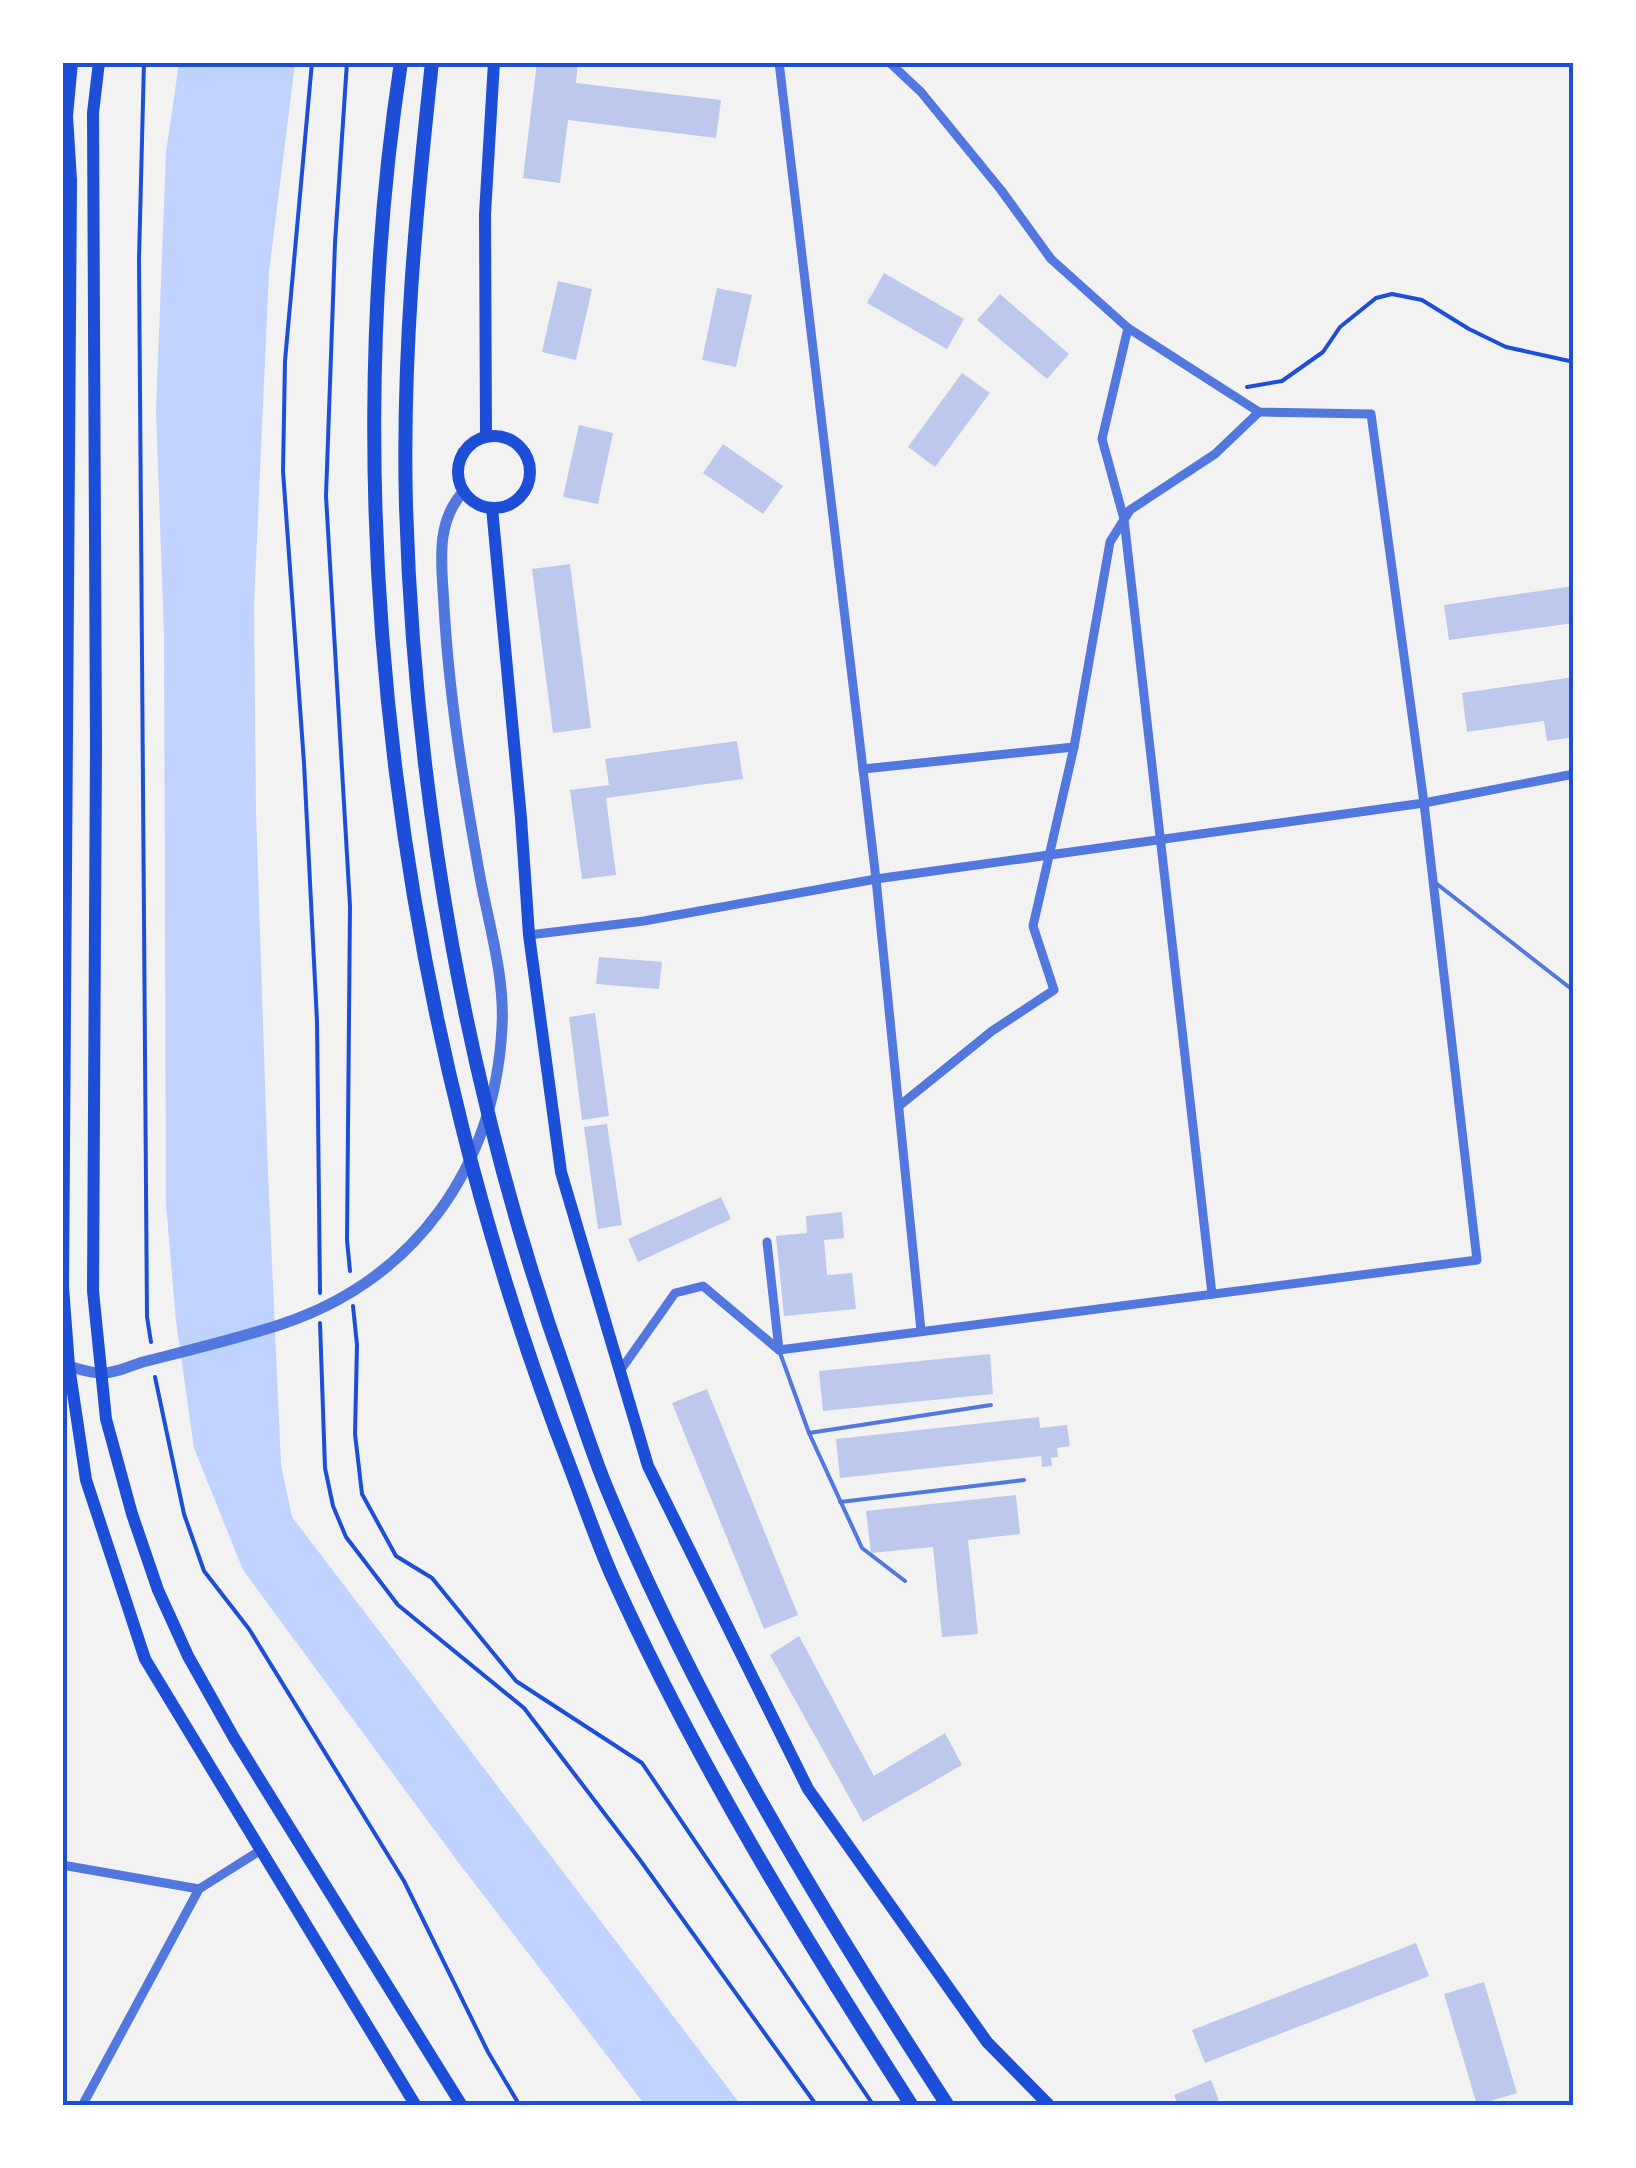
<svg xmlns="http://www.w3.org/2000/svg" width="1636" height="2168" viewBox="0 0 1636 2168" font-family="'Crimson Pro',serif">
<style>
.water{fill:#bfd3fe}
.building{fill:#bdc9ec}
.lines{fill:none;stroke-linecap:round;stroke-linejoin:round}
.path{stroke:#1d4ed8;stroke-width:4}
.service{stroke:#5277de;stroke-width:4}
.minor{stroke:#5277de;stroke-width:9}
.tertiary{stroke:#5277de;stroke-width:11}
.secondary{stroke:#1d4ed8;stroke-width:12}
.trunk{stroke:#1d4ed8;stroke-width:14}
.neatline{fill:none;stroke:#1d4ed8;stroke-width:4}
</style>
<rect width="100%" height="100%" fill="#f2f2f2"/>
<polygon class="water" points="179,63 295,63 269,272 254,605 256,812 268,1174 281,1465 292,1517 741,2105 645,2105 458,1862 243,1570 194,1448 176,1321 166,1204 164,636 156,410 166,153"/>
<g class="building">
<polygon points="537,62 578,62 576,83 721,100 716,138 568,120 560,183 523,178"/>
<polygon points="884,273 964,319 947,349 867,303"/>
<polygon points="558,281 592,289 576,360 542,352"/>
<polygon points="717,288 752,295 736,367 702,360"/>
<polygon points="1000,294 1069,354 1047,379 977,320"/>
<polygon points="962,373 990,393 935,467 908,447"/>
<polygon points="579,425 613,433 598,504 563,497"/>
<polygon points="723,444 783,486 763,514 703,473"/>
<polygon points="570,564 591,728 553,733 532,569"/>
<polygon points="1574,586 1574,623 1449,640 1444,605"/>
<polygon points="1574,677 1574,737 1547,741 1544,721 1467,732 1462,693"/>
<polygon points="737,741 743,779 606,798 616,875 582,879 570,790 609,785 605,759"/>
<polygon points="599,957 662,962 659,989 596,984"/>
<polygon points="595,1013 609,1116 582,1120 569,1017"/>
<polygon points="607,1124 622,1225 598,1229 584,1127"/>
<polygon points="721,1197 731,1219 638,1262 628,1239"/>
<polygon points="842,1212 844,1238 824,1240 827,1275 852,1273 856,1309 784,1316 776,1236 807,1233 806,1216"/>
<polygon points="990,1354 993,1394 823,1411 819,1371"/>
<polygon points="707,1389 798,1615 764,1629 672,1403"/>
<polygon points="1039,1417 1040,1428 1067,1425 1070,1446 1057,1448 1058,1457 1051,1458 1052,1466 1042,1467 1041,1456 840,1478 836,1439"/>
<polygon points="1016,1495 1020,1534 968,1540 978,1634 942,1637 933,1547 871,1553 866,1511"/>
<polygon points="799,1636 874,1776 945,1733 962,1765 863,1822 770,1655"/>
<polygon points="1416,1943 1429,1976 1205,2063 1192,2030"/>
<polygon points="1484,1982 1517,2093 1477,2105 1444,1994"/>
<polygon points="1211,2080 1221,2106 1178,2106 1174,2095"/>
</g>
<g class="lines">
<g class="path">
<polyline points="144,62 139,259 147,1317 151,1342"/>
<polyline points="312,62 285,361 283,471 304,763 317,1021 320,1293"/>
<polyline points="347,62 335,243 326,496 350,906 347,1240 350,1271"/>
<polyline points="1247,387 1282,381 1323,352 1340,327 1376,298 1392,294 1422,300 1469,329 1506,347 1574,362"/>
<polyline points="353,1306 357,1345 355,1434 362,1494 396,1556 432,1578 516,1681 642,1763 874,2106"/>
<polyline points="320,1323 325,1468 333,1506 346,1537 398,1605 524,1708 640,1860 817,2106"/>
<polyline points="155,1377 184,1514 204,1571 249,1629 404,1881 488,2052 520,2106"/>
</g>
<g class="service">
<polyline points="1437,884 1574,991"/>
<polyline points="779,1350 809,1433 862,1548 905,1581"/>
<polyline points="809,1433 991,1405"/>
<polyline points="840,1502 1024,1480"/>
</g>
<g class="minor">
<polyline points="779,62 876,879 921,1331"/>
<polyline points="1128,328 1102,439 1124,519 1212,1294"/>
<polyline points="863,769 1074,747"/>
<polyline points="529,935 644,921 876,879 1424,803 1574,774"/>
<polyline points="899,1106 992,1031 1054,990 1033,926 1074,747 1110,542 1130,510 1215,454 1259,412"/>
<polyline points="767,1242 779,1350"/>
<polyline points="620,1371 675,1293 703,1286 779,1350 1477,1260 1424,803 1371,414 1259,412 1128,328 1051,259 1001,190 921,92 889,62"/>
<polyline points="62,1865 199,1889"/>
<polyline points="82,2106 199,1889 261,1850"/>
</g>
<path class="tertiary" d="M 62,1365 C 74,1367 88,1373 100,1373 C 113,1374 130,1366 143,1362 C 190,1350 237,1339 282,1324 C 416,1279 495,1166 502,1027 C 505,978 489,925 480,877 C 464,787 449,697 444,606 C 442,566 434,523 464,491"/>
<g class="secondary">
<polyline points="72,62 67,116 71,180 63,1287 69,1366 86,1480 145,1659 416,2106"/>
<polyline points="99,62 93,113 96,745 93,1291 106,1419 132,1514 158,1590 188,1656 234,1738 462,2106"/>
<circle cx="494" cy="472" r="36"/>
<polyline points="486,437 485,214 494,62"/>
<polyline points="492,508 521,818 529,935 561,1172 648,1466 808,1789 987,2042 1050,2106"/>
</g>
<g class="trunk">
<path d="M 401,62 C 331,522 402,1035 570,1467 C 584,1504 597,1542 613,1578 C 696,1762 803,1936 912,2106"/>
<path d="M 432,62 C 416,210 402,358 406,506 C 415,802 468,1099 567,1377 C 580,1414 592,1453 607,1489 C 697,1706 820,1909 948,2106"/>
</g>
</g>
<rect width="1636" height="2168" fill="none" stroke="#ffffff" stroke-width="130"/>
<rect x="65" y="65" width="1506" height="2038" class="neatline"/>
</svg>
